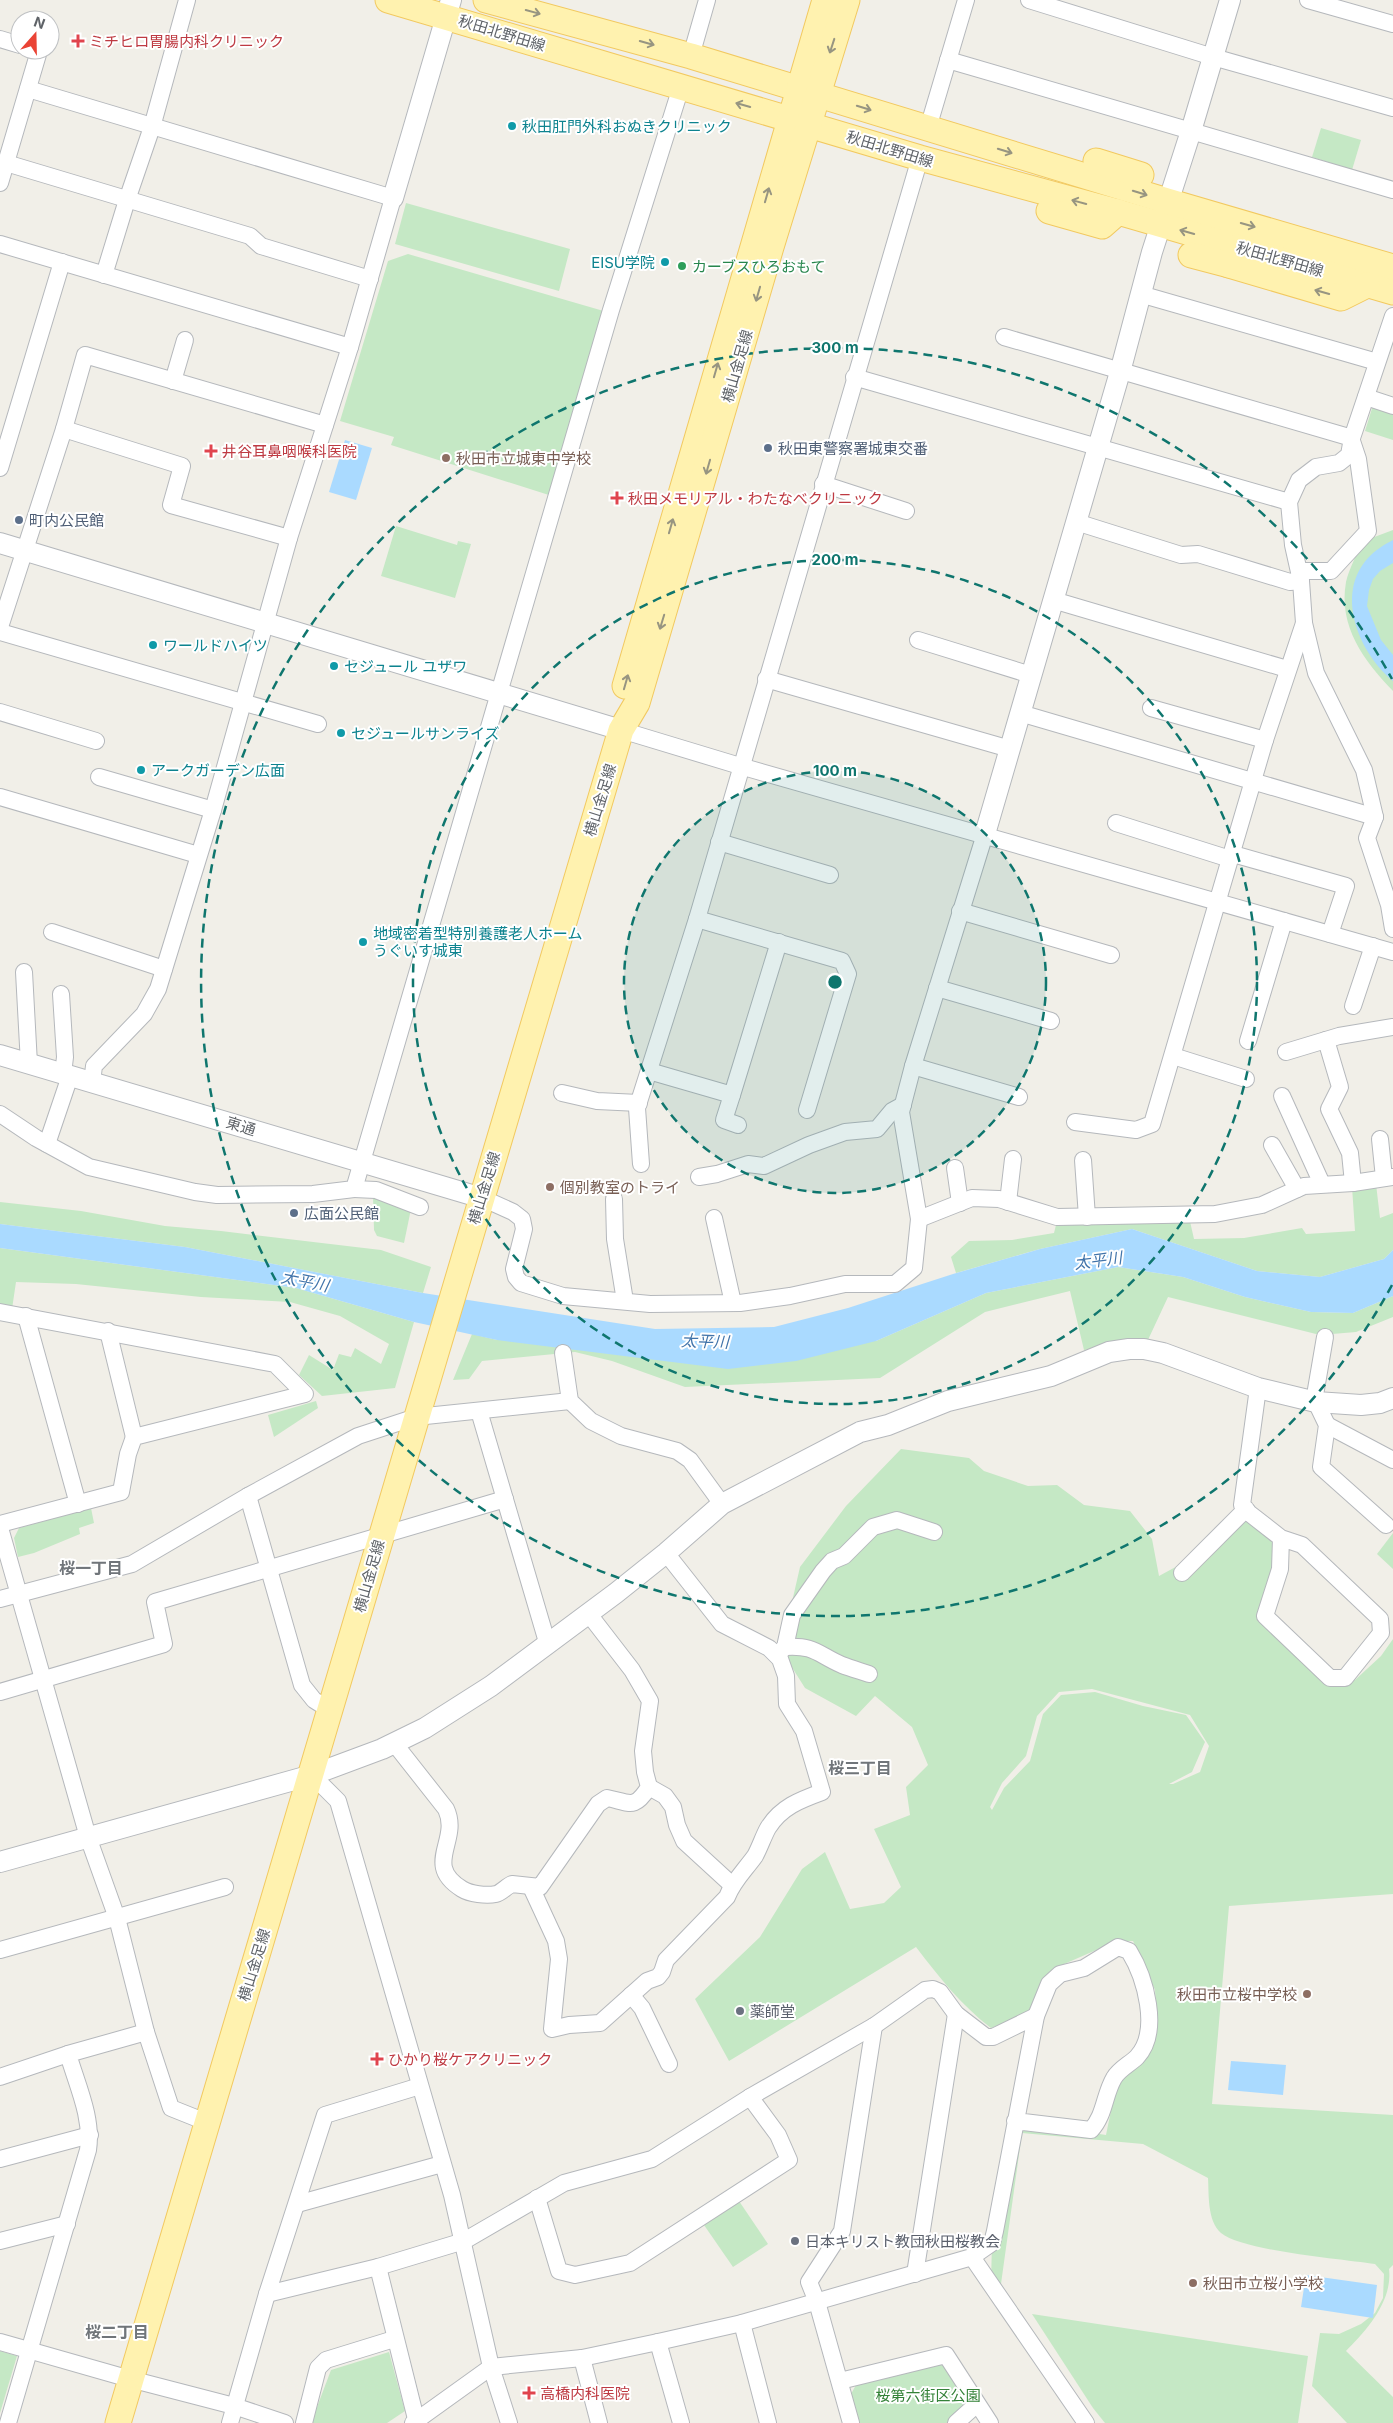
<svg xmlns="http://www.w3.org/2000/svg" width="1393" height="2423" viewBox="0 0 1393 2423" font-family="Inter,'Noto Sans JP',sans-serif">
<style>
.green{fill:#c5e8c5;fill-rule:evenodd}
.water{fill:#aadaff}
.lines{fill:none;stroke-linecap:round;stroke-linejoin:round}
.minor-casing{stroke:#b5b8bc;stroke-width:18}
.tertiary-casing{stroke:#b5b8bc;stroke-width:22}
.primary-casing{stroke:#f2c960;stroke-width:27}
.minor{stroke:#fff;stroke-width:16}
.tertiary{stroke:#fff;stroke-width:20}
.primary{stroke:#fff2af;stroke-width:25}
.oneway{stroke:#979581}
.ring{fill:none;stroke:#0f766e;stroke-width:2.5;stroke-dasharray:9 6}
.health-dot{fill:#e0444e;stroke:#fff;stroke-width:2}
.culture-dot{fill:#0f9aa8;stroke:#fff;stroke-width:2}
.leisure-dot{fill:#2e9e5b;stroke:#fff;stroke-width:2}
.service-dot{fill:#5c6f8a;stroke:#fff;stroke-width:2}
.education-dot{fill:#8d6e63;stroke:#fff;stroke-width:2}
.worship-dot{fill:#6b7280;stroke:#fff;stroke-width:2}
.labels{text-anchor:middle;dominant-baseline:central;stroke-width:4;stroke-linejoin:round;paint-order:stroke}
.street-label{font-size:15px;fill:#5f6368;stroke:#fff}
.health-label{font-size:15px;fill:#be3a42;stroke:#fff;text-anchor:start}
.culture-label{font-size:15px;fill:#0d838f;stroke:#fff;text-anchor:start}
.leisure-label{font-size:15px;fill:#27864d;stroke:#fff;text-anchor:start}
.service-label{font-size:15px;fill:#4e5e75;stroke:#fff;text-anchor:start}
.education-label{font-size:15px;fill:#785e54;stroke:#fff;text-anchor:start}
.worship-label{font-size:15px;fill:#5b616d;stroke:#fff;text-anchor:start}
.park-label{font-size:15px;fill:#348238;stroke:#fff}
.water-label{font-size:16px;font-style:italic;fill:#4174aa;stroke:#fff}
.neighbourhood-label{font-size:16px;font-weight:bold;fill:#70757a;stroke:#fff}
.centre{fill:#0f766e;stroke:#fff;stroke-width:2.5}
.ring-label{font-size:15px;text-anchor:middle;font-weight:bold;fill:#0f766e;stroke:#fff;stroke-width:4;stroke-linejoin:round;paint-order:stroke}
</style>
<rect width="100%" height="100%" fill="#f1efe8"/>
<g class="green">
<polygon points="1321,128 1361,140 1352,170 1312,157"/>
<polygon points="406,203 570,249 559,291 395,244"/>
<polygon points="408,254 607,312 552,496 391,445 394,437 340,421 388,261"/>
<polygon points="1374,402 1393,408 1393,440 1365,431"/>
<polygon points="396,526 457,545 458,541 471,544 455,598 381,576"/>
<path d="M 1393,530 L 1393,691 C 1364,661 1338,626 1346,582 C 1349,569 1357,555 1361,542 Z"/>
<polygon points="1376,1184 1380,1218 1393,1213 1393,1250 1384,1259 1320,1277 1257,1271 1132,1229 1040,1249 956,1273 951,1257 969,1241 1012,1240 1054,1233 1056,1225 1062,1221 1189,1217 1194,1239 1244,1238 1302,1228 1306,1234 1355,1231 1352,1187"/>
<polygon points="373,1196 411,1209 404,1243 377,1236 374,1230"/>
<polygon points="0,1202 81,1211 165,1226 221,1231 381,1250 431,1267 423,1293 185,1247 0,1224"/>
<polygon points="0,1248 296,1288 414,1322 395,1388 322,1396 299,1375 309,1355 333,1370 339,1354 351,1357 355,1348 381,1364 389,1344 340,1316 290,1302 201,1297 76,1284 16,1282 12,1309 0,1307"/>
<polygon points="1118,1267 1183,1277 1245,1297 1311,1312 1353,1313 1393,1296 1393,1317 1356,1332 1320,1335 1168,1297 1147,1342 1084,1350 1070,1291 985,1312 880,1378 685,1387 612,1361 575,1352 482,1361 469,1379 453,1380 472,1334 497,1340 876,1341 986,1293"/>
<polygon points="316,1401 318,1408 274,1437 268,1415"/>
<path d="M 901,1449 L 969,1458 L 984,1471 L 1028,1486 L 1057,1485 L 1084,1505 L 1130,1511 L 1152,1539 L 1159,1576 L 1194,1557 L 1238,1514 L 1256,1529 L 1269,1534 L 1279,1558 L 1261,1622 L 1321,1679 L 1355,1680 L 1381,1656 L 1393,1639 L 1393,1894 L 1229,1906 L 1212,2104 L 1393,2115 L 1393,2265 L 1389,2269 C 1393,2301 1366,2331 1346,2351 L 1393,2397 L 1393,2423 L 1347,2423 L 1312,2386 L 1320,2333 L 1339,2334 L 1361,2324 L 1375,2313 L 1383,2298 L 1384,2274 L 1375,2264 C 1342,2259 1243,2251 1221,2233 C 1207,2221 1209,2194 1208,2178 L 1143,2144 L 1022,2133 L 1000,2291 L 991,2282 L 992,2243 L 1015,2121 L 1106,2135 L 1115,2091 L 1126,2074 L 1142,2063 L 1157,2026 L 1155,1990 L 1133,1941 L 1117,1941 L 1055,1968 L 1042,1979 L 1028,2014 L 991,2028 C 961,2005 939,1977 916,1947 L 729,2061 L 695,1999 L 760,1937 L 802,1869 L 825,1852 L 850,1909 L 884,1903 L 901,1887 L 874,1829 L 910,1815 L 906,1787 L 928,1765 L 912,1727 L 875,1696 L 856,1716 L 805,1688 L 781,1650 L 800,1567 L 846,1506 ZM 1092,1689 L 1190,1715 L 1209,1746 L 1200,1772 L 1173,1784 L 1169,1784 L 1192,1772 L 1205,1742 L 1186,1715 L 1143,1706 L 1095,1692 L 1061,1695 L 1043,1714 L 1030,1761 L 1004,1788 L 992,1810 L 990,1807 L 1002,1783 L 1026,1756 L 1037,1716 L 1059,1692 Z"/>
<polygon points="91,1508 94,1523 79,1528 80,1534 34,1553 18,1557 14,1538 19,1528"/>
<polygon points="1393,1533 1393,1569 1377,1554"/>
<polygon points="739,2201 768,2244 733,2267 704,2225"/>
<polygon points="1032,2314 1308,2356 1298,2423 1105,2423 1093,2408"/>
<polygon points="0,2351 17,2356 0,2413"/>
<polygon points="389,2352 405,2411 387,2423 311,2423 331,2370"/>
<polygon points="936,2363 946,2367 965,2394 963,2409 948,2423 859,2423 851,2394 856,2385"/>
</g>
<g class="water">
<polygon points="345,440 372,448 356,500 329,492"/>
<path d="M 1393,540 L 1393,563 L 1380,571 L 1373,579 L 1369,590 L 1367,606 L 1381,640 L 1393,655 L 1393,681 C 1360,654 1334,595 1368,558 C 1374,551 1385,544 1393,540 Z"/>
<polygon points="0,1224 185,1247 423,1293 655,1329 774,1327 848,1308 953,1274 1040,1249 1132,1229 1257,1271 1320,1277 1384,1259 1393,1250 1393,1296 1353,1313 1311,1312 1245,1297 1183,1277 1118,1267 986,1293 876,1341 796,1361 728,1369 497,1340 414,1322 296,1288 0,1248"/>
<polygon points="1231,2061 1286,2065 1283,2095 1228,2090"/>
<polygon points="1306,2275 1377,2285 1373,2318 1301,2307"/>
</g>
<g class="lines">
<defs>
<g id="minor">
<polyline points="1029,0 1213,57 1393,108"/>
<polyline points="1308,0 1393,24"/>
<polyline points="0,39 20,45"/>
<polyline points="691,56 707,0"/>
<polyline points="948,60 1393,190"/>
<polyline points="28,89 393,198 350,347 289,538 213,810 158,989 144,1014 94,1066 92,1082"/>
<polyline points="928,128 966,0"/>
<polyline points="6,163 250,236 261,246 370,279"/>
<polyline points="0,183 39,51 37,50"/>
<polyline points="0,244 350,347"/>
<polyline points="104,275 127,200 152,127 187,0"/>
<polyline points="1140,294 1377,362"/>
<polyline points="1393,316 1352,438 1349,455 1339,463 1316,467 1299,480 1289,502 1293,545 1301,581 1304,623 1316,673 1364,770 1375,817 1367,838 1389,905 1393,929"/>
<polyline points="1004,337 1352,438"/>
<polyline points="854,377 1289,502"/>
<polyline points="173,381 185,340"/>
<polyline points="1366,397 1393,406"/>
<polyline points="64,429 182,466 171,505 289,538"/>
<polyline points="0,468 62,262"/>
<polyline points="823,484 906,511"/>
<polyline points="1076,522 1181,555 1198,554 1290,582 1301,581"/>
<polyline points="1299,571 1331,571 1368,531 1358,459 1352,441"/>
<polyline points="1053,600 1287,669"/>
<polyline points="0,627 64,429 85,355 325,425"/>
<polyline points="0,632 318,724"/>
<polyline points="918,640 1031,675"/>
<polyline points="766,679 1010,749"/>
<polyline points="1151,708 1265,740"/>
<polyline points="0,712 96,741"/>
<polyline points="1020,713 1375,817"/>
<polyline points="621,730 740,766 1393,952"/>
<polyline points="99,777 213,810"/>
<polyline points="0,797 198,855"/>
<polyline points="1116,823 1230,859"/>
<polyline points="719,842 830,875"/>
<polyline points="1233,854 1346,886 1330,934"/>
<polyline points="960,911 1111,955"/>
<polyline points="697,919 842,961 848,974 807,1110"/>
<polyline points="52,932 164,969"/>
<polyline points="24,972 29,1064"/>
<polyline points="937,988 1051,1021"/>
<polyline points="61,994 65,1057 63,1074"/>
<polyline points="1353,1006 1373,946"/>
<polyline points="1326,1040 1340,1087 1329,1109 1350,1153 1353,1183"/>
<polyline points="1248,1041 1284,921"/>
<polyline points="1286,1052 1339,1036 1393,1027"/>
<polyline points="1173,1056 1246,1079"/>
<polyline points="913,1066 1019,1097"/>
<polyline points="649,1071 732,1095 779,942"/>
<polyline points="562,1093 597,1101 639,1103"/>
<polyline points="732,1095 724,1120 738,1125"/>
<polyline points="1282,1096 1322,1184"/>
<polyline points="0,1114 36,1138 89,1167 195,1192 217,1195 313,1194 354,1189 611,310 681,87"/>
<polyline points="1075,1122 1136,1130 1152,1124 1265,740 1304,623"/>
<polyline points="1380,1139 1384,1178"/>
<polyline points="47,1144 70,1076"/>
<polyline points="1272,1145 1297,1189"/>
<polyline points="1083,1160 1087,1217"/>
<polyline points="641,1164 637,1108 697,919 920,158"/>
<polyline points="955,1168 960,1203"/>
<polyline points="699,1177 717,1174 748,1164 764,1166 809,1145 845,1132 877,1129 892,1111 903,1105"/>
<polyline points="354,1189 376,1190 420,1207"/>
<polyline points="482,1198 513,1212 522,1219 524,1229 514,1269 516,1277 521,1283 563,1296 650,1304 740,1303 790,1296 845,1284 895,1284 914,1268 919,1219 901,1112 913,1066 985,834"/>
<polyline points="614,1199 615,1239 625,1301"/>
<polyline points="1008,1202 1013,1159"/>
<polyline points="714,1218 733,1303"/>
<polyline points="919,1219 972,1198 999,1199 1057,1217 1215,1214 1262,1205 1304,1186 1353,1183 1393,1177"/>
<polyline points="0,1312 275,1364 305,1394 134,1437 128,1454 121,1492 0,1524"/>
<polyline points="26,1316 78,1504"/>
<polyline points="108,1331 134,1437"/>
<polyline points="563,1353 570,1401 591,1421 621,1436 677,1451 690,1460 722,1504"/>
<polyline points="1258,1388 1242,1505 1249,1513 1281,1538 1280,1569 1265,1616 1330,1678 1345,1678 1381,1633 1380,1619 1302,1545 1281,1538"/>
<polyline points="1314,1401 1325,1337"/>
<polyline points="1316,1402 1327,1425 1321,1467 1386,1525"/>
<polyline points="479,1411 547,1642"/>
<polyline points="1327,1425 1393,1460"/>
<polyline points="248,1496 302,1685 314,1700 330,1710"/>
<polyline points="0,1528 88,1837 117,1918 146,2032 171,2108 206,2122"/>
<polyline points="1182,1573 1246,1509"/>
<polyline points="0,1599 132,1564 248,1496 358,1436 416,1417 570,1401"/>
<path d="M 785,1647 C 815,1645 817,1654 842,1665 C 850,1668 860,1671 869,1674"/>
<polyline points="777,1655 785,1647 792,1615 823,1571 832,1561 844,1556 873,1527 897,1520 934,1532"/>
<polyline points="0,1692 164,1644 155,1602 505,1499"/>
<path d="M 394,1743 L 446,1809 C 461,1841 422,1864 462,1889 C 470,1894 486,1896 496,1894 C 501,1893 507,1886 512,1884 L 540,1887 L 598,1804 L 607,1798 C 631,1803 634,1810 649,1787 L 645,1772 L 643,1751 L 650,1701 L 632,1670 L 588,1613"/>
<polyline points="312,1775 338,1801 452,2195 491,2367 509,2423"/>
<polyline points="649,1787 665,1796 673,1807 677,1825 684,1841 732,1885"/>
<path d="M 531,1887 L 556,1941 L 559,1959 L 552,2029 L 569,2025 L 600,2023 L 647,1981 L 658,1977 L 662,1972 L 666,1960 L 727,1897 C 733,1881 745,1870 755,1856 C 760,1847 763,1837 768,1828 C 781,1807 800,1800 822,1792 L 804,1731 L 787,1704 L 786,1676 L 780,1659 L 769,1648 L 722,1624 L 666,1553"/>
<polyline points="0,1950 225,1887"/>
<polyline points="631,1995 642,2008 669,2064"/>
<polyline points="0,2077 68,2054"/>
<polyline points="0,2159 90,2135"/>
<polyline points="537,2198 559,2271 575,2275 630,2263 789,2160 778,2135 750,2097"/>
<polyline points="297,2204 442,2164"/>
<polyline points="0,2241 67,2224"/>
<polyline points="972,2257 1086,2423"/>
<polyline points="378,2267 417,2423"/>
<polyline points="915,2274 956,2014"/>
<polyline points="267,2294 378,2267 464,2241 564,2183 652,2159 750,2097 874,2026 925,1990 933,1989 940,1992 956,2014 986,2037 993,2037 1036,2016"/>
<polyline points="742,2323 768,2423"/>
<polyline points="0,2342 130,2379 234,2406 285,2423"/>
<polyline points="658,2342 681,2423"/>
<polyline points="582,2358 599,2423"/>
<polyline points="840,2381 946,2355 990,2423"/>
<path d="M 8,2423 L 88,2150 C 93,2118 77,2085 68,2054 L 146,2032"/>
<polyline points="230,2423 267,2294 325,2115 420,2086"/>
<polyline points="304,2423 318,2368 326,2360 394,2339"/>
<path d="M 413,2423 L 491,2367 L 582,2358 L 658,2342 L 742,2323 L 972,2257 L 992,2243 L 995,2231 L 1036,2016 L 1049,1984 L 1060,1974 L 1084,1968 L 1118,1947 L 1129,1951 C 1145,1977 1161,2031 1137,2057 C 1130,2064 1119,2069 1114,2078 C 1104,2095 1105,2115 1091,2130 L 1015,2121"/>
<polyline points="851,2423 817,2302 809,2282 842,2231 874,2026"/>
<polyline points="956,2423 977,2404"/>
</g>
<g id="tertiary">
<polyline points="393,198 451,0"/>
<polyline points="0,543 621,730"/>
<polyline points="985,834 1120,372 1152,252 1191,131 1230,0"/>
<polyline points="0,1055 482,1198"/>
<polyline points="0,1862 312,1775 382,1749 425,1728 491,1686 616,1593 666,1553 722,1504 860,1432 888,1425 948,1401 1051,1376 1109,1352 1129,1349 1144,1349 1163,1353 1258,1388 1316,1402 1361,1405 1380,1403 1393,1398"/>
</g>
<g id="primary">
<polyline points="388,0 920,158 1118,212 1393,292"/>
<polyline points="486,0 691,56 1167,201 1393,267"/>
<polyline points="1096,161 1141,175"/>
<polyline points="1049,211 1102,226 1118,212"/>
<polyline points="1222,242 1229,265 1341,298 1367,285"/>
<polyline points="1191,255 1229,265"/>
<polyline points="625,686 825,0"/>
<polyline points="118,2423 621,730 637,703 771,247 847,0"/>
</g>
</defs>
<use href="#minor" class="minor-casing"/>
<use href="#tertiary" class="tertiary-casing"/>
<use href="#primary" class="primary-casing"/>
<use href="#minor" class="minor"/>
<use href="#tertiary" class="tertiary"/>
<use href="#primary" class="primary"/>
</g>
<defs><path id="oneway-shaft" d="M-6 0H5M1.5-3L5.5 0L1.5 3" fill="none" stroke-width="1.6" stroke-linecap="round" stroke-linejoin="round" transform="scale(1.25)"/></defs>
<g class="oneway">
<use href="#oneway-shaft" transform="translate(533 12) rotate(15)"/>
<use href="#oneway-shaft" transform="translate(647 43) rotate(16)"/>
<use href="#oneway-shaft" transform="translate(832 46) rotate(108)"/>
<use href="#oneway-shaft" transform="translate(743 105) rotate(-164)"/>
<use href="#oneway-shaft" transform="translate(864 108) rotate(17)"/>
<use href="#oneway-shaft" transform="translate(1005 151) rotate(17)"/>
<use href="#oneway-shaft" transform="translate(1140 193) rotate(17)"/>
<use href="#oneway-shaft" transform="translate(767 195) rotate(-74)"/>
<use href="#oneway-shaft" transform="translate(1079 202) rotate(-165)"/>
<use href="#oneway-shaft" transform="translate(1248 225) rotate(16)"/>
<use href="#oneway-shaft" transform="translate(1187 232) rotate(-164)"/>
<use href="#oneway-shaft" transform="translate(1322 292) rotate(-164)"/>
<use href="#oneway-shaft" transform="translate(758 294) rotate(106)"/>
<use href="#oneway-shaft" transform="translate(716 370) rotate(-74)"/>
<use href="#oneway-shaft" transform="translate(708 467) rotate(106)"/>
<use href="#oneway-shaft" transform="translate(671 526) rotate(-74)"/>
<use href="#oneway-shaft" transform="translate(662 622) rotate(107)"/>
<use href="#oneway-shaft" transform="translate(626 682) rotate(-74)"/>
</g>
<circle cx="835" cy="982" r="211" fill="#0f766e" fill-opacity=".12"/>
<g class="ring">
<circle cx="835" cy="982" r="211"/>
<circle cx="835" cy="982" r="422"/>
<path d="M1392 1285A634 634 0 1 1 1392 679"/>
</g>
<g class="health-dot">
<path d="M75.5 33.5h5v5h5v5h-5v5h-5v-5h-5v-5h5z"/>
<path d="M208.5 443.5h5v5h5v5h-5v5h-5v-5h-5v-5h5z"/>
<path d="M614.5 490.5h5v5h5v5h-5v5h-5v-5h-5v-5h5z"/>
<path d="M374.5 2051.5h5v5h5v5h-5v5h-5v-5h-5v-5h5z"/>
<path d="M526.5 2385.5h5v5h5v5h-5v5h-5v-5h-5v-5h5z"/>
</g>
<g class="culture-dot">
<circle cx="512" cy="126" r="5"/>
<circle cx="665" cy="262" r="5"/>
<circle cx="153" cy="645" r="5"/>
<circle cx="334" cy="666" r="5"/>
<circle cx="341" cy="733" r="5"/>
<circle cx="141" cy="770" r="5"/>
<circle cx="363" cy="942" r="5"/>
</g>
<circle class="leisure-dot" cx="682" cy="266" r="5"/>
<g class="service-dot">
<circle cx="768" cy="448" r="5"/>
<circle cx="19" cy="520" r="5"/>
<circle cx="294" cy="1213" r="5"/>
</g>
<g class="education-dot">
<circle cx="446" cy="458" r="5"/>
<circle cx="550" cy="1187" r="5"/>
<circle cx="1307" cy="1994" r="5"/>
<circle cx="1193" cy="2283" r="5"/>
</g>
<g class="worship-dot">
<circle cx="740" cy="2011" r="5"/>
<circle cx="795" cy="2241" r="5"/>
</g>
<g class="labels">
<g class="street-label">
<text transform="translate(502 33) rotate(17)">秋田北野田線</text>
<text transform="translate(890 149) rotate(17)">秋田北野田線</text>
<text transform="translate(1280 259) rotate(16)">秋田北野田線</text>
<text transform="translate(737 366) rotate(-74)">横山金足線</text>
<text transform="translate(600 800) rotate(-73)">横山金足線</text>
<text transform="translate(241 1126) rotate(17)">東通</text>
<text transform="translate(484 1188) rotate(-73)">横山金足線</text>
<text transform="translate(369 1576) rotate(-74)">横山金足線</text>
<text transform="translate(254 1965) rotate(-73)">横山金足線</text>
</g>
<g class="health-label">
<text x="89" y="41">ミチヒロ胃腸内科クリニック</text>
<text x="222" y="451">井谷耳鼻咽喉科医院</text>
<text x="628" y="498">秋田メモリアル・わたなべクリニック</text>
<text x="388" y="2059">ひかり桜ケアクリニック</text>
<text x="540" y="2393">高橋内科医院</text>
</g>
<g class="culture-label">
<text x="522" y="126">秋田肛門外科おぬきクリニック</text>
<text x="655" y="262" text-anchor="end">EISU学院</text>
<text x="163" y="645">ワールドハイツ</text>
<text x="344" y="666">セジュール ユザワ</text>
<text x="351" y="733">セジュールサンライズ</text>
<text x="151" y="770">アークガーデン広面</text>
<text x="373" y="933">地域密着型特別養護老人ホーム<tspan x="373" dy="17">うぐいす城東</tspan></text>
</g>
<g class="leisure-label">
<text x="692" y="266">カーブスひろおもて</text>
</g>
<g class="service-label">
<text x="778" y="448">秋田東警察署城東交番</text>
<text x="29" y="520">町内公民館</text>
<text x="304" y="1213">広面公民館</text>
</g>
<g class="education-label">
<text x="456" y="458">秋田市立城東中学校</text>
<text x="560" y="1187">個別教室のトライ</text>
<text x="1297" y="1994" text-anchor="end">秋田市立桜中学校</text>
<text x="1203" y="2283">秋田市立桜小学校</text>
</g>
<g class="worship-label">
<text x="750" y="2011">薬師堂</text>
<text x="805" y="2241">日本キリスト教団秋田桜教会</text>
</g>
<g class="park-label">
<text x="928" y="2395">桜第六街区公園</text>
</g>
<g class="water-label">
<text transform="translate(1098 1260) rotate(-7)">太平川</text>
<text transform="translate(305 1281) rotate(11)">太平川</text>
<text transform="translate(705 1341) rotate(2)">太平川</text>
</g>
<g class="neighbourhood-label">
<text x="91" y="1568">桜一丁目</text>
<text x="860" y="1768">桜三丁目</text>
<text x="117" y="2332">桜二丁目</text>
</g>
</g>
<circle cx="835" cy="982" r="8" class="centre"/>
<g class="ring-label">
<text x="835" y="353">300 m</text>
<text x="835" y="565">200 m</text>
<text x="835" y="776">100 m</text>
</g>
<g transform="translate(35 35) rotate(20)"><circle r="24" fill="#ffffff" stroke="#bfc1c3"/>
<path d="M0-4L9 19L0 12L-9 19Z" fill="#ea4335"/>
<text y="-8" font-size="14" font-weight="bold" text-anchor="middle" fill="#5f6368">N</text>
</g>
</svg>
